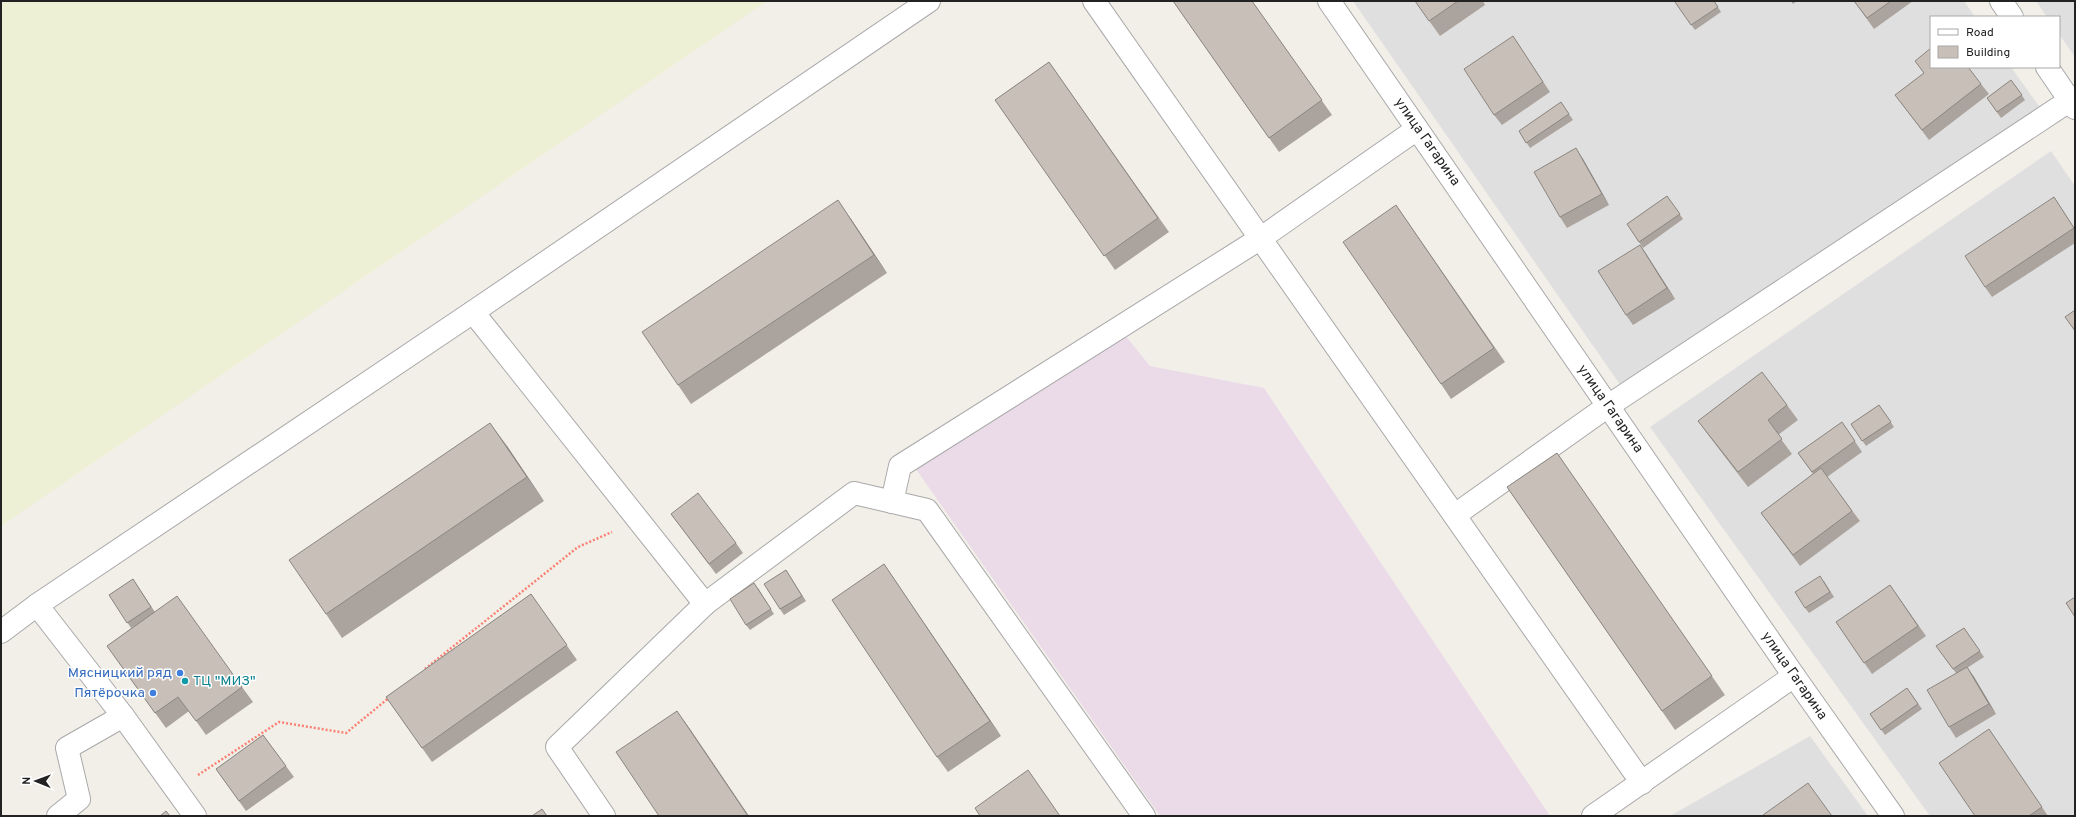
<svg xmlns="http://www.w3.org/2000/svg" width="2076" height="817" viewBox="0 0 2076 817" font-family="Overpass,sans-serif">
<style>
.residential{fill:#e0dfdf}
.industrial{fill:#ebdbe8}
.farmland{fill:#eef0d5}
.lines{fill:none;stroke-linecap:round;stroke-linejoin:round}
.minor-casing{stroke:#a9a9a9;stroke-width:24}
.path{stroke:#fa8072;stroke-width:2.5;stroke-dasharray:2 2;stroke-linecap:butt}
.minor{stroke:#fff;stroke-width:22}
.wall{fill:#aba49e}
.shaded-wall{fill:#8b8681}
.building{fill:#c7bfb8;stroke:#8b8681}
.shop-dot{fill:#3f7fe0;stroke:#fff;stroke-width:1.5}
.culture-dot{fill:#0f9aa8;stroke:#fff;stroke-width:1.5}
.labels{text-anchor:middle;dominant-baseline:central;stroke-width:3;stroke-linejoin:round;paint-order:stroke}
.street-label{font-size:14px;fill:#222;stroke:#fff}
.shop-label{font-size:14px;fill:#366cbe;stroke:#fff;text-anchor:end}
.culture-label{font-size:14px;fill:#0d838f;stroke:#fff;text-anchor:start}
</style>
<rect width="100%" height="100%" fill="#f2efe9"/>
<g class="residential">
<polygon points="1353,1 1964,1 1975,17 1931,17 1931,67 2011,67 2041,109 1621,386"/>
<polygon points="2036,1 2075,1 2075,57 2059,34 2059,17 2047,17"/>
<polygon points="2051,151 2075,186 2075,816 1930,816 1650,427"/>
<polygon points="1810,736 1868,816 1670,816"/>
</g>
<polygon class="industrial" points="1112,319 1150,366 1264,388 1550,816 1160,816 913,465"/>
<polygon class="farmland" points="1,1 767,1 1,526"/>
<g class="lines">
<defs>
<g id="minor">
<polyline points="1094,1 1642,783"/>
<polyline points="1329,1 1794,676 1893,816"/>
<polyline points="2001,1 2012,17"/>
<polyline points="2047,67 2075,108"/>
<polyline points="473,312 705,604 854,493 927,510 1144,816"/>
<polyline points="892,502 900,466 1261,238 1417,129"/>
<polyline points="1455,515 1608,406 2075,97"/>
<polyline points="37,605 123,716 195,816"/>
<polyline points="1,632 37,605 473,312 929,1"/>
<polyline points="58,816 79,799 67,748 123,716"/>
<polyline points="604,816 557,747 705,604"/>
<polyline points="1593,816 1794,676"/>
</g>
</defs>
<use href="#minor" class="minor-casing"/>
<g class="path">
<polyline points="425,669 578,547 612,532"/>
<polyline points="198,775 279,722 346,733 390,697"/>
</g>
<use href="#minor" class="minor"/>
</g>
<g class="wall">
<polygon points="1173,1 1252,1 1332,115 1279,152"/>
<polygon points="1415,1 1483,1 1485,5 1440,36"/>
<polygon points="1714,1 1721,12 1695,30 1675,2"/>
<polygon points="1791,1 1797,1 1793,4"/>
<polygon points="1854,1 1913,1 1874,29"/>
<polygon points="1513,36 1550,92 1502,125 1494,115"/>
<polygon points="1915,61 1981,84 1989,94 1929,140 1895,95 1924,73"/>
<polygon points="1049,62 1169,232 1115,270 995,100"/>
<polygon points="2011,80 2025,100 2001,118 1987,98"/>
<polygon points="1561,102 1573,120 1530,148 1519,131"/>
<polygon points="1583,159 1609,205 1567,228 1560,217"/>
<polygon points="1667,196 1683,219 1643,248 1627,224"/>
<polygon points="2054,197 2075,229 2075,243 1992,297 1985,287"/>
<polygon points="1396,205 1505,362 1451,399 1441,384"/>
<polygon points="851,219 887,273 691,404 678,385"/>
<polygon points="1640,245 1675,299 1633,325 1626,315"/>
<polygon points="1787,405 1798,420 1778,435 1792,454 1748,487 1709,436 1698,421"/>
<polygon points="1879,405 1894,427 1866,446 1851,424"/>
<polygon points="1842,422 1862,452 1827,477 1860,521 1800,566 1761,513 1813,474 1798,453"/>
<polygon points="507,446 544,501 342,638 326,614"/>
<polygon points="1557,453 1725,695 1675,730 1507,487"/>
<polygon points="671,514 736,543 743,553 716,574"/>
<polygon points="884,564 1001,736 948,772 937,757"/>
<polygon points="786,570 806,601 784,615 780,609"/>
<polygon points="133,579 155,612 242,687 253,702 206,735 189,711 166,728 107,646 137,624 131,628 109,595"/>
<polygon points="1824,581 1834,597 1809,613 1805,608"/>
<polygon points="1890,585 1926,636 1872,674 1836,622"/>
<polygon points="758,588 774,614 750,630 746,625"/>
<polygon points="531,594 577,660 432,762 386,697"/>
<polygon points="1964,628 1984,657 1967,668 1974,677 1996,714 1956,738 1949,727 1956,673 1936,646"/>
<polygon points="1907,688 1922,709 1885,735 1870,714"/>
<polygon points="1989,729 2048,816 1975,816"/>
<polygon points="263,735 294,777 246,811 216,769"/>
</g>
<g class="shaded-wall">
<polygon points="1576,148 1583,159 1609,205 1602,194"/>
<polygon points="838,200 851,219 887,273 874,255"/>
<polygon points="1640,245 1647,255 1675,299 1667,288"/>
<polygon points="490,423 507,446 544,501 527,477"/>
<polygon points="884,564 894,579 1001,736 990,721"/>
<polygon points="1967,667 1974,677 1996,714 1989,704"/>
<polygon points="677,711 690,729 749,816 748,816"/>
</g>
<g class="building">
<polygon points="1173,1 1252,1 1322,100 1269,138"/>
<polygon points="1415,1 1458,1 1429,21"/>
<polygon points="1677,1 1714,1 1718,7 1691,25 1675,2"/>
<polygon points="1854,1 1891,1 1867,18"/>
<polygon points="1513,36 1543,82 1494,115 1464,69"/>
<polygon points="1931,48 1931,67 1968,67 1981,84 1922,130 1895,95 1924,73 1915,61"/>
<polygon points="1049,62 1158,218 1104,256 995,100"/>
<polygon points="2011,80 2022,95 1997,112 1987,98"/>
<polygon points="1561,102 1569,114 1526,143 1519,131"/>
<polygon points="1576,148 1602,194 1560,217 1534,172"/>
<polygon points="1667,196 1680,214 1639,242 1627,224"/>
<polygon points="2054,197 2074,228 1985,287 1965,256"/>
<polygon points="838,200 874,255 678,385 642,332"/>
<polygon points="1396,205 1494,348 1441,384 1343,242"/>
<polygon points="1640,245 1667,288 1626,315 1598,271"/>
<polygon points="2075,310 2075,331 2065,317"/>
<polygon points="1762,372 1787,405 1768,420 1782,439 1738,472 1698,421"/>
<polygon points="1879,405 1891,422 1862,441 1851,424"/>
<polygon points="1842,422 1855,441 1812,472 1798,453"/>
<polygon points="490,423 527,477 326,614 289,560"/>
<polygon points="1557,453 1712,676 1662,711 1507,487"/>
<polygon points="1821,468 1852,511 1793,555 1761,513"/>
<polygon points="698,493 736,543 709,564 671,514"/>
<polygon points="884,564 990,721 937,757 832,600"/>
<polygon points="786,570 802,596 780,609 764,584"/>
<polygon points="1820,576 1830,592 1805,608 1795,592"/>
<polygon points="133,579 151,607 127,623 109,595"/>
<polygon points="754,583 771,609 746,625 730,599"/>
<polygon points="1890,585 1918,626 1864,663 1836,622"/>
<polygon points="531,594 567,645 422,748 386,697"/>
<polygon points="177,596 242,687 196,721 178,697 155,713 107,646"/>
<polygon points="2075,597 2075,617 2066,603"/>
<polygon points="1964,628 1980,651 1953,669 1936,646"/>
<polygon points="1967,667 1989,704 1949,727 1927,690"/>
<polygon points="1907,688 1918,704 1881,730 1870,714"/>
<polygon points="677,711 748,816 659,816 616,752"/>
<polygon points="1989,729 2042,807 2029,816 1975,816 1939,763"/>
<polygon points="263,735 286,766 239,801 216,769"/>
<polygon points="1028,770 1060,816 980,816 975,808"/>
<polygon points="1808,783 1832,816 1764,816 1763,815"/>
<polygon points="542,809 547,816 532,816"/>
<polygon points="166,811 170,816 160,816"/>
</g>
<g class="shop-dot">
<circle cx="180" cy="673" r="4"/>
<circle cx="153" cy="693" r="4"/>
</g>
<circle class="culture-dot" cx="185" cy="681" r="4"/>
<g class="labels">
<g class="street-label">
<text transform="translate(1427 142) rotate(55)">улица Гагарина</text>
<text transform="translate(1610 409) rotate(55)">улица Гагарина</text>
<text transform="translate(1794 676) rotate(55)">улица Гагарина</text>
</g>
<g class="shop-label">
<text x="172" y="673">Мясницкий ряд</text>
<text x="145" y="693">Пятёрочка</text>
</g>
<g class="culture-label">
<text x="193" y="681">ТЦ "МИЗ"</text>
</g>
</g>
<rect width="2076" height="817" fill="none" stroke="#222222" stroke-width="4"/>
<rect x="1930" y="16" width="130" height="52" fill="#ffffff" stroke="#a7a7a7"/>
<rect x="1938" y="29" width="20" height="6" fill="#ffffff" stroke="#a7a7a7"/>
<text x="1966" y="36" font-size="12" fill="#222222">Road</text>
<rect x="1938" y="46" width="20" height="12" fill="#c7bfb8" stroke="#a7a7a7"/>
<text x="1966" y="56" font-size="12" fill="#222222">Building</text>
<g transform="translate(36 781) rotate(271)" stroke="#ffffff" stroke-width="3" paint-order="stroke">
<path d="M0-3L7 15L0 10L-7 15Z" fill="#222222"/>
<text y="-6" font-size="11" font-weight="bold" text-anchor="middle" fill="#222222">N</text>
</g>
</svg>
